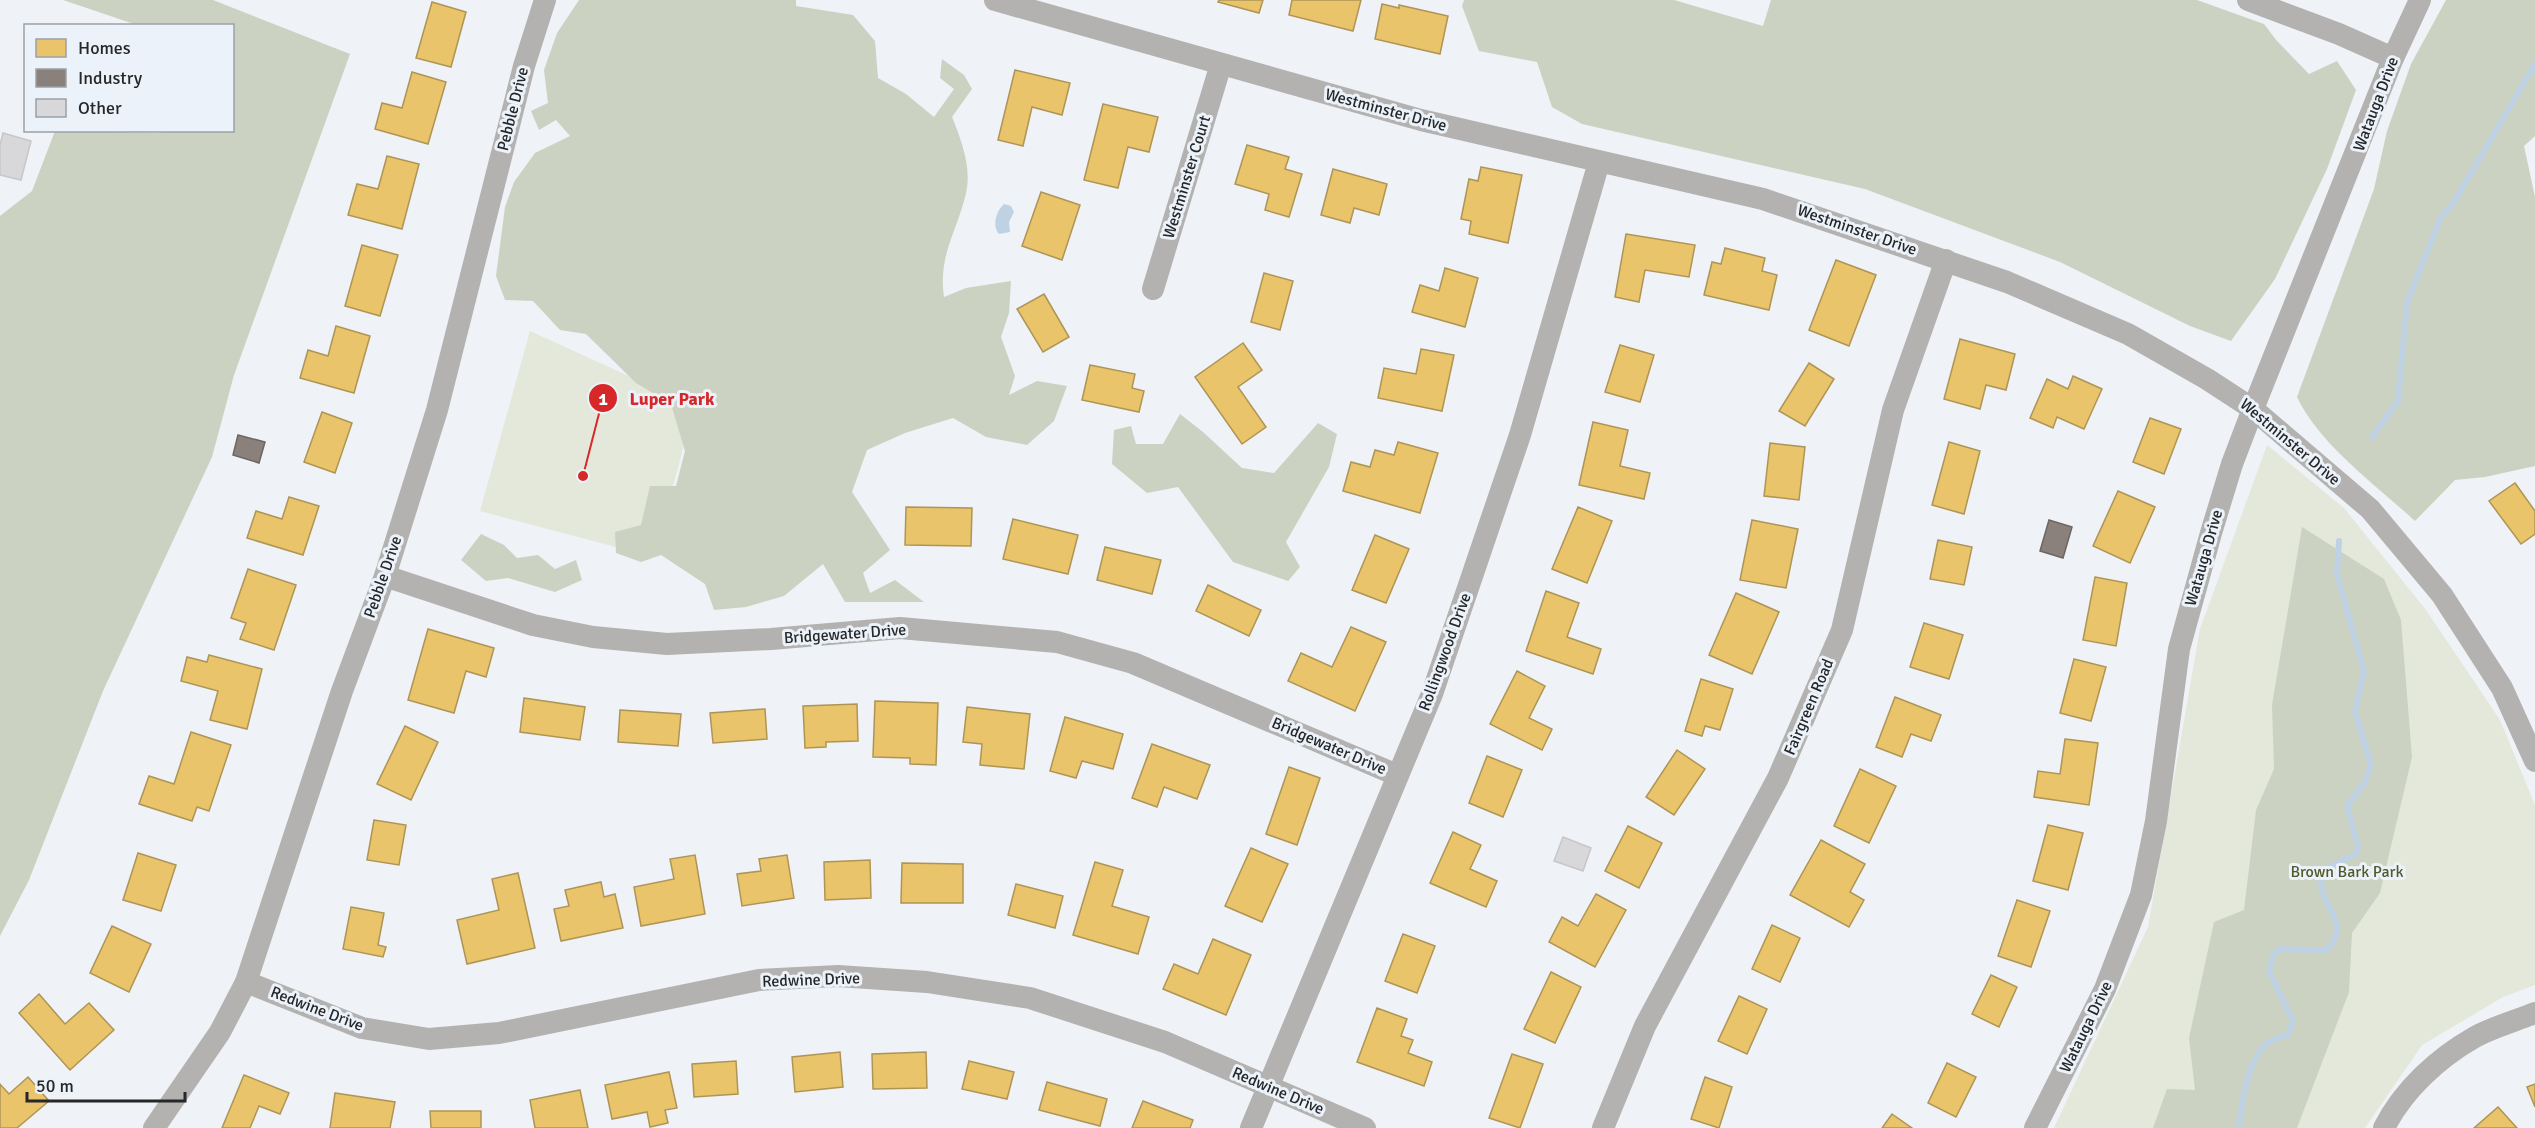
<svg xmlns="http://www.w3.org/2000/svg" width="2535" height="1128" viewBox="0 0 2535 1128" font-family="Signika,sans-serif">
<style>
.green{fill:#e3e8da}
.forest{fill:#ccd2c2}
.water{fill:#bfd2e4}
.homes{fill:#e9c46a;stroke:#ae9556;stroke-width:1.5}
.industry{fill:#8a817c;stroke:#6c6663;stroke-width:1.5}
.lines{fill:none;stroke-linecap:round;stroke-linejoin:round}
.stream{stroke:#bfd2e4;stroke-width:6}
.building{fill:#d8d8db;stroke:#c7c7c9;stroke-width:1.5}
.minor{stroke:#b3b2b0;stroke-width:22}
.labels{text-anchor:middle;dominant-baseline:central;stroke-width:6;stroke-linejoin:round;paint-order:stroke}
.street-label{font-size:16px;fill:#252729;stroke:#ecf2f9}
.park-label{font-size:16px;fill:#505a29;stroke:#ecf2f9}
.leader{fill:none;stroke:#d62828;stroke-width:2}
.callout-dot{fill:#d62828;stroke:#ecf2f9;stroke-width:2}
.mark-label{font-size:18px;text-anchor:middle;font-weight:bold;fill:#fff}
.callout-label{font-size:18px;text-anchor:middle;font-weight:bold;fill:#d62828;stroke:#ecf2f9;stroke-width:6;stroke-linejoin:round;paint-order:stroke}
</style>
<rect width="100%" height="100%" fill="#eff2f6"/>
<g class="green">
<polygon points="530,331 644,383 681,409 685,441 654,557 480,511"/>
<polygon points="2267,445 2344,508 2426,610 2500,720 2535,805 2535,985 2503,997 2422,1045 2365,1128 2054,1128 2148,927 2200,629"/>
</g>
<g class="forest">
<polygon points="63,0 213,0 350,54 234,375 212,457 103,691 29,880 0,936 0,216 32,191 55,131 161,133 162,130 232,130 232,26 137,25"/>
<path d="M 579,0 L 796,0 L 796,6 L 853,15 L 875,41 L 878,78 L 906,94 L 934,117 L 954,89 L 940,78 L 942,59 L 964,75 L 972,89 L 952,117 C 961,139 972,168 966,193 C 957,233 938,254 944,297 L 966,288 L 1011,281 L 1009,313 L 1001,337 L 1015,376 L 1009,395 L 1037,381 L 1067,386 L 1054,421 L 1027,445 L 986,437 L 953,418 L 905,433 L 867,450 L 852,492 L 890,550 L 863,573 L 870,593 L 895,580 L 924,602 L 845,602 L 823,564 L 784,596 L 746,607 L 714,610 L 705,584 L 661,555 L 641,562 L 616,553 L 615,532 L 641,525 L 650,486 L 676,486 L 685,451 L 671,404 L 636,383 L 586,334 L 560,330 L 533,301 L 505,300 L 496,276 L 505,207 L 514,182 L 535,153 L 570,136 L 556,120 L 539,130 L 531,111 L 548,103 L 544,70 L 557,33 Z"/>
<polygon points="1464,0 1674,0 1763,26 1771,0 2197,0 2264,24 2277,41 2309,74 2337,61 2356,90 2327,169 2275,279 2231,341 2190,326 2060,262 1865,189 1582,124 1552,107 1537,62 1479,51 1462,6"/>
<path d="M 2446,0 L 2535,0 L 2535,136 L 2524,146 L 2535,197 L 2535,466 L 2485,477 L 2455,480 L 2415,521 C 2377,486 2319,444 2297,397 L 2374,189 L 2387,131 L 2411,64 Z"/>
<polygon points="1180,414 1203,432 1242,468 1274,473 1318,423 1337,434 1329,467 1286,542 1300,567 1288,581 1233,562 1178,487 1147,493 1112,464 1114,430 1131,426 1136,444 1163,444"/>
<polygon points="2302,527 2384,579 2401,620 2412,757 2380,893 2352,933 2349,992 2297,1128 2153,1128 2167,1089 2195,1090 2189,1038 2214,922 2244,910 2256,810 2274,769 2272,705"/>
<polygon points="481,534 504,545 517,558 538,555 555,569 576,560 582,580 555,592 508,578 486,581 461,560"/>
</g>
<path class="water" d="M 1004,204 L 1011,206 L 1014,212 L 1009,222 L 1010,232 L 999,234 C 992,226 996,211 1004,204 Z"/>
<g class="homes">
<polygon points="1219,0 1263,0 1259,13 1218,2"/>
<polygon points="1292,0 1361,0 1353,31 1289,15"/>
<polygon points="432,2 466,12 451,67 416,58"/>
<polygon points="1382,4 1399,8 1399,5 1448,16 1440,54 1375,39"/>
<polygon points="1015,70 1070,83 1062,115 1032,107 1023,146 998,140"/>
<polygon points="412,72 446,82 428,144 375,129 382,103 402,108"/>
<polygon points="1103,104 1158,117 1149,152 1128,147 1118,188 1084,180"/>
<polygon points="1247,145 1289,157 1285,169 1302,174 1289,217 1265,210 1269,194 1235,184"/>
<polygon points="387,156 419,164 402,229 348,215 357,184 378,189"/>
<polygon points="1481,167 1522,175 1508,243 1469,234 1471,221 1461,219 1469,179 1478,181"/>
<polygon points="1333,169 1387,184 1379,215 1354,208 1350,223 1321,215"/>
<polygon points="1041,192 1080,205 1062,260 1022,246"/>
<polygon points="1626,234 1695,245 1689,277 1645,270 1639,302 1615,297"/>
<polygon points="362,245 398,255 380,316 345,306"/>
<polygon points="1725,248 1765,258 1762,271 1777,275 1769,310 1704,295 1712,262 1721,264"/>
<polygon points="1836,260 1876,275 1849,346 1809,330"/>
<polygon points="1445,268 1478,278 1465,327 1412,312 1420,285 1439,291"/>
<polygon points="1264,273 1293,281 1280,330 1251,322"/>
<polygon points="1044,294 1069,337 1043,352 1017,309"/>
<polygon points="336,326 370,336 354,393 300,378 308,350 328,356"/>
<polygon points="1960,339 2015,354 2006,390 1986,385 1980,409 1944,399"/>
<polygon points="1243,343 1262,370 1238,387 1266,427 1242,444 1195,377"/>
<polygon points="1620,345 1654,355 1640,402 1605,392"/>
<polygon points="1421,349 1454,355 1442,411 1378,398 1384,368 1416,374"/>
<polygon points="1809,363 1834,379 1805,426 1779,411"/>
<polygon points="1090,365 1135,374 1132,388 1144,391 1139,412 1082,400"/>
<polygon points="2073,376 2102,389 2084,429 2057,417 2053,428 2030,418 2047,379 2068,389"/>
<polygon points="322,412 352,423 335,473 304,462"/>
<polygon points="2150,418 2181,429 2164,474 2133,462"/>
<polygon points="1593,422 1628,430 1620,466 1650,473 1644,499 1579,485"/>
<polygon points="1398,442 1438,453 1420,513 1343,491 1351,462 1370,467 1375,450 1394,455"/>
<polygon points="1949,442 1980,451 1964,514 1932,505"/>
<polygon points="1770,443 1805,447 1799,500 1764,496"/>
<polygon points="2515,483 2535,511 2535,534 2521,544 2489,501"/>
<polygon points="2118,491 2155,507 2130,563 2093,546"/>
<polygon points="289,497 319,506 303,555 247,538 256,511 282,519"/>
<polygon points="906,507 972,508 971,546 905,545"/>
<polygon points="1578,507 1612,521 1587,583 1552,569"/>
<polygon points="1013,519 1078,535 1068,574 1003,559"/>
<polygon points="1752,520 1798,529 1786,588 1740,580"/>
<polygon points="1375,535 1409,549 1386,603 1352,590"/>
<polygon points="1938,540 1972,547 1964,585 1930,579"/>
<polygon points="1105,547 1161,560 1152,594 1097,580"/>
<polygon points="248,569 296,585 274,650 240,639 246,623 231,618"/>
<polygon points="2095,577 2127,583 2116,646 2083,640"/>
<polygon points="1208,585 1261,610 1249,636 1196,611"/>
<polygon points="1546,591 1579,603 1567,637 1601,649 1593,674 1526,651"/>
<polygon points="1736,593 1779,612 1752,674 1709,655"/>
<polygon points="1924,623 1963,635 1949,679 1910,667"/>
<polygon points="1351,627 1386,642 1355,711 1288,681 1301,653 1332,667"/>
<polygon points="428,629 494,648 486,677 466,671 454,713 408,700"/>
<polygon points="209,655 262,669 247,729 210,720 218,691 181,681 187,657 207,662"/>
<polygon points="2074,659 2106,667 2091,721 2060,713"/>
<polygon points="1517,671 1545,686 1529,718 1552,729 1542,750 1490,724"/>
<polygon points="1701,679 1733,689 1720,730 1705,726 1702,736 1685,731"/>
<polygon points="1895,697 1941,715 1931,741 1911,734 1902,757 1876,747"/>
<polygon points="524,698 585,707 580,740 520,732"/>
<polygon points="875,701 938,703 936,765 910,764 910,758 873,757"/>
<polygon points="857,704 858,741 826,742 826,747 805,748 803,706"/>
<polygon points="967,707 1030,714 1024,769 980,765 982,744 963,742"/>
<polygon points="765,709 767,739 713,743 710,713"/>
<polygon points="620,710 681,714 678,746 618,742"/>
<polygon points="1065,717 1123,734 1113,769 1082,761 1076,778 1050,771"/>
<polygon points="405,726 438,742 411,800 377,784"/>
<polygon points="191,732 231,745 209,811 197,807 192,821 139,804 149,776 174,784"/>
<polygon points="2065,739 2098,743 2089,805 2034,797 2038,771 2060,774"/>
<polygon points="1152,744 1210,765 1197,799 1164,787 1157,807 1132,798"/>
<polygon points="1677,750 1705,769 1674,815 1646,797"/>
<polygon points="1487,756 1522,770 1503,817 1469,803"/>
<polygon points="1289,767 1320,778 1297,845 1266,834"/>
<polygon points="1860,769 1896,786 1869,843 1834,826"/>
<polygon points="374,820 406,825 399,865 367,860"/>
<polygon points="2048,825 2083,833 2068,890 2033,881"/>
<polygon points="1628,826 1662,843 1639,888 1605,871"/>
<polygon points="1453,832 1481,845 1470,869 1497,881 1486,907 1430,883"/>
<polygon points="1821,840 1865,864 1850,892 1864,900 1849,927 1790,895"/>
<polygon points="1251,848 1288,864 1262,922 1225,906"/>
<polygon points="138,853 176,865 161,911 123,900"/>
<polygon points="695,855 705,914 641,926 634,887 674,879 670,859"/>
<polygon points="787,855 794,898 742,906 737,874 761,871 759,859"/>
<polygon points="870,860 871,898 825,900 824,862"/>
<polygon points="1095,862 1123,870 1112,906 1149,917 1138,954 1073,935"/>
<polygon points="902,863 963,864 963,903 901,903"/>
<polygon points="518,873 535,948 467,964 457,920 499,910 492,879"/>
<polygon points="601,882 604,897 615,894 623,928 561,941 554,909 569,906 565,890"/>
<polygon points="1016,884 1063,896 1055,928 1008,915"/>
<polygon points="1596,894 1626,910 1595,967 1549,942 1562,917 1578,926"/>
<polygon points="2017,900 2050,911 2031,967 1998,956"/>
<polygon points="351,907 384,913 378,945 386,947 383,957 343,949"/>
<polygon points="1772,925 1800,938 1780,982 1752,969"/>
<polygon points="112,926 151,944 129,992 90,973"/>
<polygon points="1403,934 1435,946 1417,993 1385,981"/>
<polygon points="1213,939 1251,955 1226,1015 1163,989 1174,964 1198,974"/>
<polygon points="1551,972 1581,987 1555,1043 1524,1029"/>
<polygon points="1991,975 2017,987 1999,1027 1972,1014"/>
<polygon points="39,994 65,1024 89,1003 114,1030 70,1070 19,1013"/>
<polygon points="1739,996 1767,1009 1747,1054 1718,1041"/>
<polygon points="1377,1008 1407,1019 1401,1036 1413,1040 1408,1053 1432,1062 1424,1086 1357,1062"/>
<polygon points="840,1052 843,1087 795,1092 792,1057"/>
<polygon points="926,1052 927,1088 873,1089 872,1054"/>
<polygon points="1512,1054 1543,1064 1520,1128 1489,1118"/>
<polygon points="736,1061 738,1094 694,1097 692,1064"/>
<polygon points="969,1061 1014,1072 1007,1099 962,1089"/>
<polygon points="1947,1063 1976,1077 1956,1117 1928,1103"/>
<polygon points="669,1072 677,1108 665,1110 668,1123 650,1127 647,1112 612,1119 605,1085"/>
<polygon points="244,1075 289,1093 280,1114 259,1106 250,1128 222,1128"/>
<polygon points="28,1077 49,1101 17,1128 0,1128 0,1084 9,1094"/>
<polygon points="1705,1077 1732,1087 1719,1128 1691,1119"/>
<polygon points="1047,1082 1107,1099 1100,1126 1039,1110"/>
<polygon points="2535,1084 2535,1107 2527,1087"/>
<polygon points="580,1090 588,1128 535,1128 530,1100"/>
<polygon points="335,1093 395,1102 390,1128 330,1128"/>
<polygon points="1143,1101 1193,1120 1190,1128 1132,1128"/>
<polygon points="2498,1107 2517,1128 2474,1128"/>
<polygon points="430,1111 481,1111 481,1128 431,1128"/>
<polygon points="1892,1114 1912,1128 1882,1128"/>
</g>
<g class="industry">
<polygon points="238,435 265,442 259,463 233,455"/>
<polygon points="2049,520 2072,527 2063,558 2040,551"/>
</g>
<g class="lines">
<g class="stream">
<polyline points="2372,437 2398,401 2407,302 2441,217 2454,202 2535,64"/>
<path d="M 2239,1128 C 2241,1106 2248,1059 2266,1044 C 2272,1040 2281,1037 2288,1035 L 2293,1021 L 2269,971 L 2273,955 L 2280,949 L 2326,950 C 2353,924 2323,910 2321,885 C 2321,881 2323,875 2323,871 L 2357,853 L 2358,846 L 2347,806 L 2365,782 L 2371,765 L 2355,711 L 2364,671 L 2337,574 L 2339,541"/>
</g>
</g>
<g class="building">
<polygon points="3,133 31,141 21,180 0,175 0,145"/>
<polygon points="1563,837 1591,848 1583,871 1554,861"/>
</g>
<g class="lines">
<g class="minor">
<polyline points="995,0 1421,120 1763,199 2007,282 2128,334 2207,379 2253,409 2370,509 2442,595 2502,688 2535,761"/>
<polyline points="2248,0 2339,34 2393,58"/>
<polyline points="1153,289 1221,64"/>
<polyline points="385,576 533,625 593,637 667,644 771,639 900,628 1057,642 1133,663 1397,775"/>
<polyline points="246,982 362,1028 429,1039 499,1033 759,980 838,976 927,982 1030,998 1165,1042 1365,1128"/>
<polyline points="154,1128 220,1032 246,982 342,691 385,576 437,410 524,66 545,0"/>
<polyline points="1251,1128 1432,694 1520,435 1599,162"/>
<polyline points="1603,1128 1645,1026 1778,778 1842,630 1893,410 1946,260"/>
<polyline points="2035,1128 2105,989 2141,895 2156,821 2179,649 2211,533 2232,464 2253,409 2393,58 2420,0"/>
<path d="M 2384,1128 C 2403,1090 2438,1058 2475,1037 C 2493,1027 2515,1021 2535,1013"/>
</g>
</g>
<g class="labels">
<g class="street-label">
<text transform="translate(2376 104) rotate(-69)">Watauga Drive</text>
<text transform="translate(513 109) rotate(-76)">Pebble Drive</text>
<text transform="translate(1386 110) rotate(15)">Westminster Drive</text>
<text transform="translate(1187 177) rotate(-73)">Westminster Court</text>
<text transform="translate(1857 230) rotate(19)">Westminster Drive</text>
<text transform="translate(2290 442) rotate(40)">Westminster Drive</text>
<text transform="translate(2204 558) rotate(-74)">Watauga Drive</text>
<text transform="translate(383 577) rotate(-71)">Pebble Drive</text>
<text transform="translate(845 634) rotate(-4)">Bridgewater Drive</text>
<text transform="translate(1445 652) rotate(-70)">Rollingwood Drive</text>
<text transform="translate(1809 707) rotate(-67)">Fairgreen Road</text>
<text transform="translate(1329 746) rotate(23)">Bridgewater Drive</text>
<text transform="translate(811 980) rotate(-2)">Redwine Drive</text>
<text transform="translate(317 1009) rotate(21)">Redwine Drive</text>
<text transform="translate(2086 1027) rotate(-64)">Watauga Drive</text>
<text transform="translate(1278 1091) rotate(23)">Redwine Drive</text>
</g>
<g class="park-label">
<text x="2347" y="872">Brown Bark Park</text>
</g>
</g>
<path class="leader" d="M583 476L603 398"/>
<g class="callout-dot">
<circle cx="583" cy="476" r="6"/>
<circle cx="603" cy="398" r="15"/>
</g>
<g class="mark-label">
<text x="603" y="405">1</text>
</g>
<g class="callout-label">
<text x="672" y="405">Luper Park</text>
</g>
<rect x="24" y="24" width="210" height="108" fill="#ecf2f9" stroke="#9ca1a6" stroke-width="1.5"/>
<rect x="36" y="39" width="30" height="18" fill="#e9c46a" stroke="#9ca1a6" stroke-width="1.5"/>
<text x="78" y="54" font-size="18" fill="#252729">Homes</text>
<rect x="36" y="69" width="30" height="18" fill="#8a817c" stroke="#9ca1a6" stroke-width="1.5"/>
<text x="78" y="84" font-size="18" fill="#252729">Industry</text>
<rect x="36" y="99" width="30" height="18" fill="#d8d8db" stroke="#9ca1a6" stroke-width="1.5"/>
<text x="78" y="114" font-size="18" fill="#252729">Other</text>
<path d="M27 1092v9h158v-9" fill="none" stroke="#252729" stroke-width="3"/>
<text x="36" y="1092" font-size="18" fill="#252729" stroke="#ecf2f9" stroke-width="4.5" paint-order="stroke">50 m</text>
</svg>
